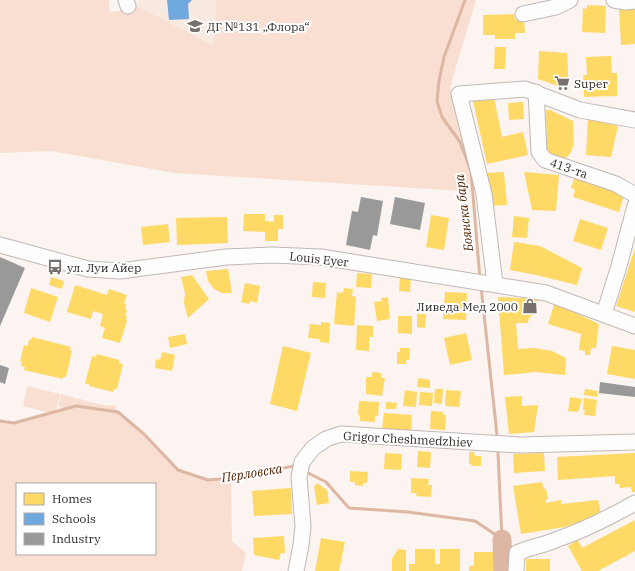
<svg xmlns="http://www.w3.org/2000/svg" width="635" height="571" viewBox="0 0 635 571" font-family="'IBM Plex Serif',serif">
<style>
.built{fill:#f8e9e1}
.green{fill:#f9dfd1;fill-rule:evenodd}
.homes{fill:#ffd966}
.schools{fill:#6fa8dc}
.industry{fill:#999}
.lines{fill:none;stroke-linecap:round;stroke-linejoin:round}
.stream{stroke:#ddb7a3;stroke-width:3}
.river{stroke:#ddb7a3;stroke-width:19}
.minor-casing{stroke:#bfb9b5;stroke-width:17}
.minor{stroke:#fefdfd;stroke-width:15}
.labels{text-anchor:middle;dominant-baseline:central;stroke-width:4;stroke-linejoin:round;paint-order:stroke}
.poi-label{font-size:12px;fill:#302925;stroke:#fff;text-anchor:start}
.street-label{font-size:12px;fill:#302925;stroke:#fff}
.water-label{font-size:13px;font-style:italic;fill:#522303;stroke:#fff}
</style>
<rect width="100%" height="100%" fill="#fbf4f1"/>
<polygon class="built" points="139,0 216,0 214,47 137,6"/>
<g class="green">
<polygon points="0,0 109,0 110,12 118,11 137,6 214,46 216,0 476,0 450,87 479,192 175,173 51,151 0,153"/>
<path d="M 27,386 L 60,394 L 56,411 L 66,409 L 58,406 L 61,394 L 76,398 L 74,406 L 114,411 L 75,405 L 77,398 C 90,402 103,407 116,405 L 117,412 L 145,435 L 178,470 L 208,480 L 231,478 L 232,541 L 246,553 L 242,571 L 0,571 L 0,421 L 15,423 L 50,413 L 23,406 ZM 17,484 L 155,484 L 155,554 L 17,554 Z"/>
</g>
<g class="homes">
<polygon points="587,5 606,6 605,33 582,32 583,8 587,9"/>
<polygon points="635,8 635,44 621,45 619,9"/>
<polygon points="514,14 515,20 524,19 525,33 515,33 515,39 495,39 495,35 483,35 483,15"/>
<polygon points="495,47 506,47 505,69 494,69"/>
<polygon points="539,51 567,53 569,90 538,79"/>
<polygon points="611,56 612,73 617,73 617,96 584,97 583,75 587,75 586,57"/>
<polygon points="493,92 502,137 523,132 528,155 487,164 472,97"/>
<polygon points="523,102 524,119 509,120 508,103"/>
<polygon points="546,110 550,110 573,121 574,144 570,154 565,159 554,159 547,154"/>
<polygon points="588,119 618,126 611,157 586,155"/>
<polygon points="504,172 507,205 489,206 486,173"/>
<polygon points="524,172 559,175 556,211 532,210"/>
<polygon points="575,176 625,192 619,212 573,197 575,190 571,188"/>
<polygon points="244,214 265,214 265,221 274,222 274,215 283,215 283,229 278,229 278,241 265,241 265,232 243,231"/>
<polygon points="431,215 449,218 444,250 426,247"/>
<polygon points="514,216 529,218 527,238 512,237"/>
<polygon points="227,217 228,243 177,245 176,218"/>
<polygon points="580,219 608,228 601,250 573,241"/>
<polygon points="168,224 170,242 143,245 141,227"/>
<polygon points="514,242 540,246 582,268 577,285 536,275 510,270"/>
<polygon points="635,248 635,312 616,306"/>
<polygon points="228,269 232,293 222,293 214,289 208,281 206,271"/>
<polygon points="357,273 372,274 371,288 356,287"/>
<polygon points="192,275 209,299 188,318 184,303 185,293 181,277"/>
<polygon points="400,275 411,276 410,292 399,291"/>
<polygon points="51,277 64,281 62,289 49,285"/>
<polygon points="313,282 326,283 325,298 312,297"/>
<polygon points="245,283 260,286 257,303 250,301 249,304 241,302"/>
<polygon points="75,285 107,295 109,289 127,295 124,303 126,304 125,309 127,310 125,316 127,316 126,320 127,321 120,343 102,338 105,328 100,326 103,314 93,311 91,319 67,312"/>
<polygon points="31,288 58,297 50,322 24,313"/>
<polygon points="344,288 353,289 352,296 356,297 354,326 334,324 337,292 343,293"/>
<polygon points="445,292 467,293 466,320 443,319"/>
<polygon points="388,297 390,319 377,321 374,302 382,301 381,298"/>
<polygon points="498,297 538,299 538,311 529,318 528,323 516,323 518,349 534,348 552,351 566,358 565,375 536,372 504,375"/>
<polygon points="554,305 567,309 599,324 596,348 591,348 590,355 585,355 585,351 579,350 581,334 548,324"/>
<polygon points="417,314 426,314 425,328 417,327"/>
<polygon points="398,316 412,316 412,334 398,333"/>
<polygon points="321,322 330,323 329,343 320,342 320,339 308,338 310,324 321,325"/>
<polygon points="357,325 373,326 373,337 369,337 369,351 356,350"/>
<polygon points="466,333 472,360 450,365 444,338"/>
<polygon points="185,334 187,344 170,348 168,337"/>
<polygon points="32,337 71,347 70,350 72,351 66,377 63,377 63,379 24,370 25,367 21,366 22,362 20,361 24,345 28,346 29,339 31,340"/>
<polygon points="283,346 311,353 297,411 270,404"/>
<polygon points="612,346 635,350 635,379 607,374"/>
<polygon points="400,348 410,348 409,360 406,360 406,364 397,364 397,352 400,352"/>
<polygon points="162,352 175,355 172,371 155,368 156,359 160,360"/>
<polygon points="97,354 119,360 119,363 123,364 117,389 114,389 113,392 89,386 89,384 85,384 92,356 96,357"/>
<polygon points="372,372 381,373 381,378 385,378 382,396 366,394 366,377 372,377"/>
<polygon points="418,378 430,380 430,388 417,387"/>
<polygon points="435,389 443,389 442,404 434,403"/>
<polygon points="585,389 598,391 597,397 584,395"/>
<polygon points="405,390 417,392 416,407 403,406"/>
<polygon points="446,390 461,391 459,407 445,406"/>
<polygon points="420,392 433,393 432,406 419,405"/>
<polygon points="522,396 522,406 538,405 534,432 509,434 505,397"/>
<polygon points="570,397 582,399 578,412 568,411"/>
<polygon points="584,398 597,400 595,416 584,415 585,410 583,410"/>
<polygon points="359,401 379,402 378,416 375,416 375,422 360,421 360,415 358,415"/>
<polygon points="386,402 397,403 396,409 386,409"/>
<polygon points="431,411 443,412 443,415 446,415 445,430 430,429"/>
<polygon points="384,413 412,415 411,432 382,430"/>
<polygon points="418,451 431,452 430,468 417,467"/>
<polygon points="469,452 474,452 475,456 481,456 481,466 473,466 469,463"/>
<polygon points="385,453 402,454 401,470 384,469"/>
<polygon points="544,453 545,471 514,473 513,454"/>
<polygon points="635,453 635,492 632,492 631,487 620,488 619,484 615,484 615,476 558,480 557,457"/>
<polygon points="350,471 368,472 367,483 363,483 363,486 355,485 355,482 350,482"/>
<polygon points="411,478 429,479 428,485 432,485 431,497 416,496 417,493 411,493"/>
<polygon points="542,482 544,489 546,488 548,499 545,500 546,503 561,500 561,504 598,500 601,514 565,527 521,534 513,486"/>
<polygon points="317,483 327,490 329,503 317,505 314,487"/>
<polygon points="291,488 292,514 254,516 252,491"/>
<polygon points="635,520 635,551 598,571 582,571 568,546 578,540 582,548"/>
<polygon points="284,536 285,553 281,553 279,560 254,555 253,538"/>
<polygon points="321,538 345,542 339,571 315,571"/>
<polygon points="398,549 406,550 406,571 392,571 392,559"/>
<polygon points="415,549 435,549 435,564 440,564 440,549 460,549 460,571 409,571 409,564 415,564"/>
<polygon points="474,552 499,552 500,571 469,571 469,566 474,566"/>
<rect x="526" y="559" width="24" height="12"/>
</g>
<polygon class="schools" points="167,0 192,0 188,4 189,19 169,20"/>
<g class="industry">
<polygon points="361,197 383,201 377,236 373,235 370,250 346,245 352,211 358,212"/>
<polygon points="395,197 425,203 420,230 390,224"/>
<polygon points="0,257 25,268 0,326"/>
<polygon points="0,365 9,368 5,384 0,382"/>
<polygon points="600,382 635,387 635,397 599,393"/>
</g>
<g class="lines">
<g class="stream">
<polyline points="465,0 444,57 439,81 437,101 442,117 460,142 471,171 480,279"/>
<polyline points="481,286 497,435"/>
<polyline points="0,421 14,423 76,406 118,412 145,435 178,470 208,480 231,478 294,466 297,468"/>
<polyline points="498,453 502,539"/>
<polyline points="304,471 326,482 349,508 408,512 475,521 502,539"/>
</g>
<polyline class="river" points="502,539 503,571"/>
<defs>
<g id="minor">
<polyline points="126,0 128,6"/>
<polyline points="614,0 626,2 635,1"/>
<polyline points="523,14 556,7 570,0"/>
<polyline points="536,92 539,152 545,160 616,184 635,195"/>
<polyline points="0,245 88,269 120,271 226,257 272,255 321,257 546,293 635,326"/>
<polyline points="495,284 484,194 459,94 525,89 580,110 635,120"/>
<polyline points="604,314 619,266 635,206"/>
<polyline points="296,571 301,545 303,526 299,477 302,462 313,448 326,439 341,434 520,445 635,442"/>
<path d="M 516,571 L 517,553 C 530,547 545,545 558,539 C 585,530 610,517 635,503"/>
</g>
</defs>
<use href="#minor" class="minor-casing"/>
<use href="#minor" class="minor"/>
</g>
<defs>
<symbol id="school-bare" viewBox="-9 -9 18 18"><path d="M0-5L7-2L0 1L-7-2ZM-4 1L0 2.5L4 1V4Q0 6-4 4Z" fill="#77706c" stroke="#fff" stroke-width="2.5" paint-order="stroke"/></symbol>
<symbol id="supermarket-bare" viewBox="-9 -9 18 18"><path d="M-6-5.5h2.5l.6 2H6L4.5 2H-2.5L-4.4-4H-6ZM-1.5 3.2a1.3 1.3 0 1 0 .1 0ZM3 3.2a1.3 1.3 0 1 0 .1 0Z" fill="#77706c" stroke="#fff" stroke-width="2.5" paint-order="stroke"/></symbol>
<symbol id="bus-bare" viewBox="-9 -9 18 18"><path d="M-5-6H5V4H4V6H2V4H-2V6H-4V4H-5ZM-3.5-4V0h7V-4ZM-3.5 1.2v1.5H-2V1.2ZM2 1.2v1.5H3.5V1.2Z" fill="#77706c" stroke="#fff" stroke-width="2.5" paint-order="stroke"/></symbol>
<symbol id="shop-bare" viewBox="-9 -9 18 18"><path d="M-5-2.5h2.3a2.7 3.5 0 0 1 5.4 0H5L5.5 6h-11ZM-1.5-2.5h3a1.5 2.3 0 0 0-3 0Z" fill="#77706c" stroke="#fff" stroke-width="2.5" paint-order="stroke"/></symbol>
</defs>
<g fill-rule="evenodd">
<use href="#school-bare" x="184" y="15" width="22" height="22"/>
<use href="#supermarket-bare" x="551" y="72" width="22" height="22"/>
<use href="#bus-bare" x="44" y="256" width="22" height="22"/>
<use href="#shop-bare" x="519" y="295" width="22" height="22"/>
</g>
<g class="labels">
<g class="poi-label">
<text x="207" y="26">ДГ №131 „Флора“</text>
<text x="574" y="83">Super</text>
<text x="67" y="267">ул. Луи Айер</text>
<text x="518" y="306" text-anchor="end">Ливеда Мед 2000</text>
</g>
<g class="street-label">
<text transform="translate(569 168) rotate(19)">413-та</text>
<text transform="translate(319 259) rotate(6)">Louis Eyer</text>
<text transform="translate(408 439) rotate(3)">Grigor Cheshmedzhiev</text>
</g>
<g class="water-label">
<text transform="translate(464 213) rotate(-97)">Боянска бара</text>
<text transform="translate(252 473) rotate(-9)">Перловска</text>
</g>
</g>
<rect x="16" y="483" width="140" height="72" fill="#ffffff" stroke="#aca9a8"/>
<rect x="24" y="493" width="20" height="12" fill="#ffd966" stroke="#aca9a8"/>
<text x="52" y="503" font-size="12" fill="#302925">Homes</text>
<rect x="24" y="513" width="20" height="12" fill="#6fa8dc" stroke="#aca9a8"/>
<text x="52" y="523" font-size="12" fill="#302925">Schools</text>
<rect x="24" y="533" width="20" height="12" fill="#999999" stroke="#aca9a8"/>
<text x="52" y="543" font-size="12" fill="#302925">Industry</text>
</svg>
